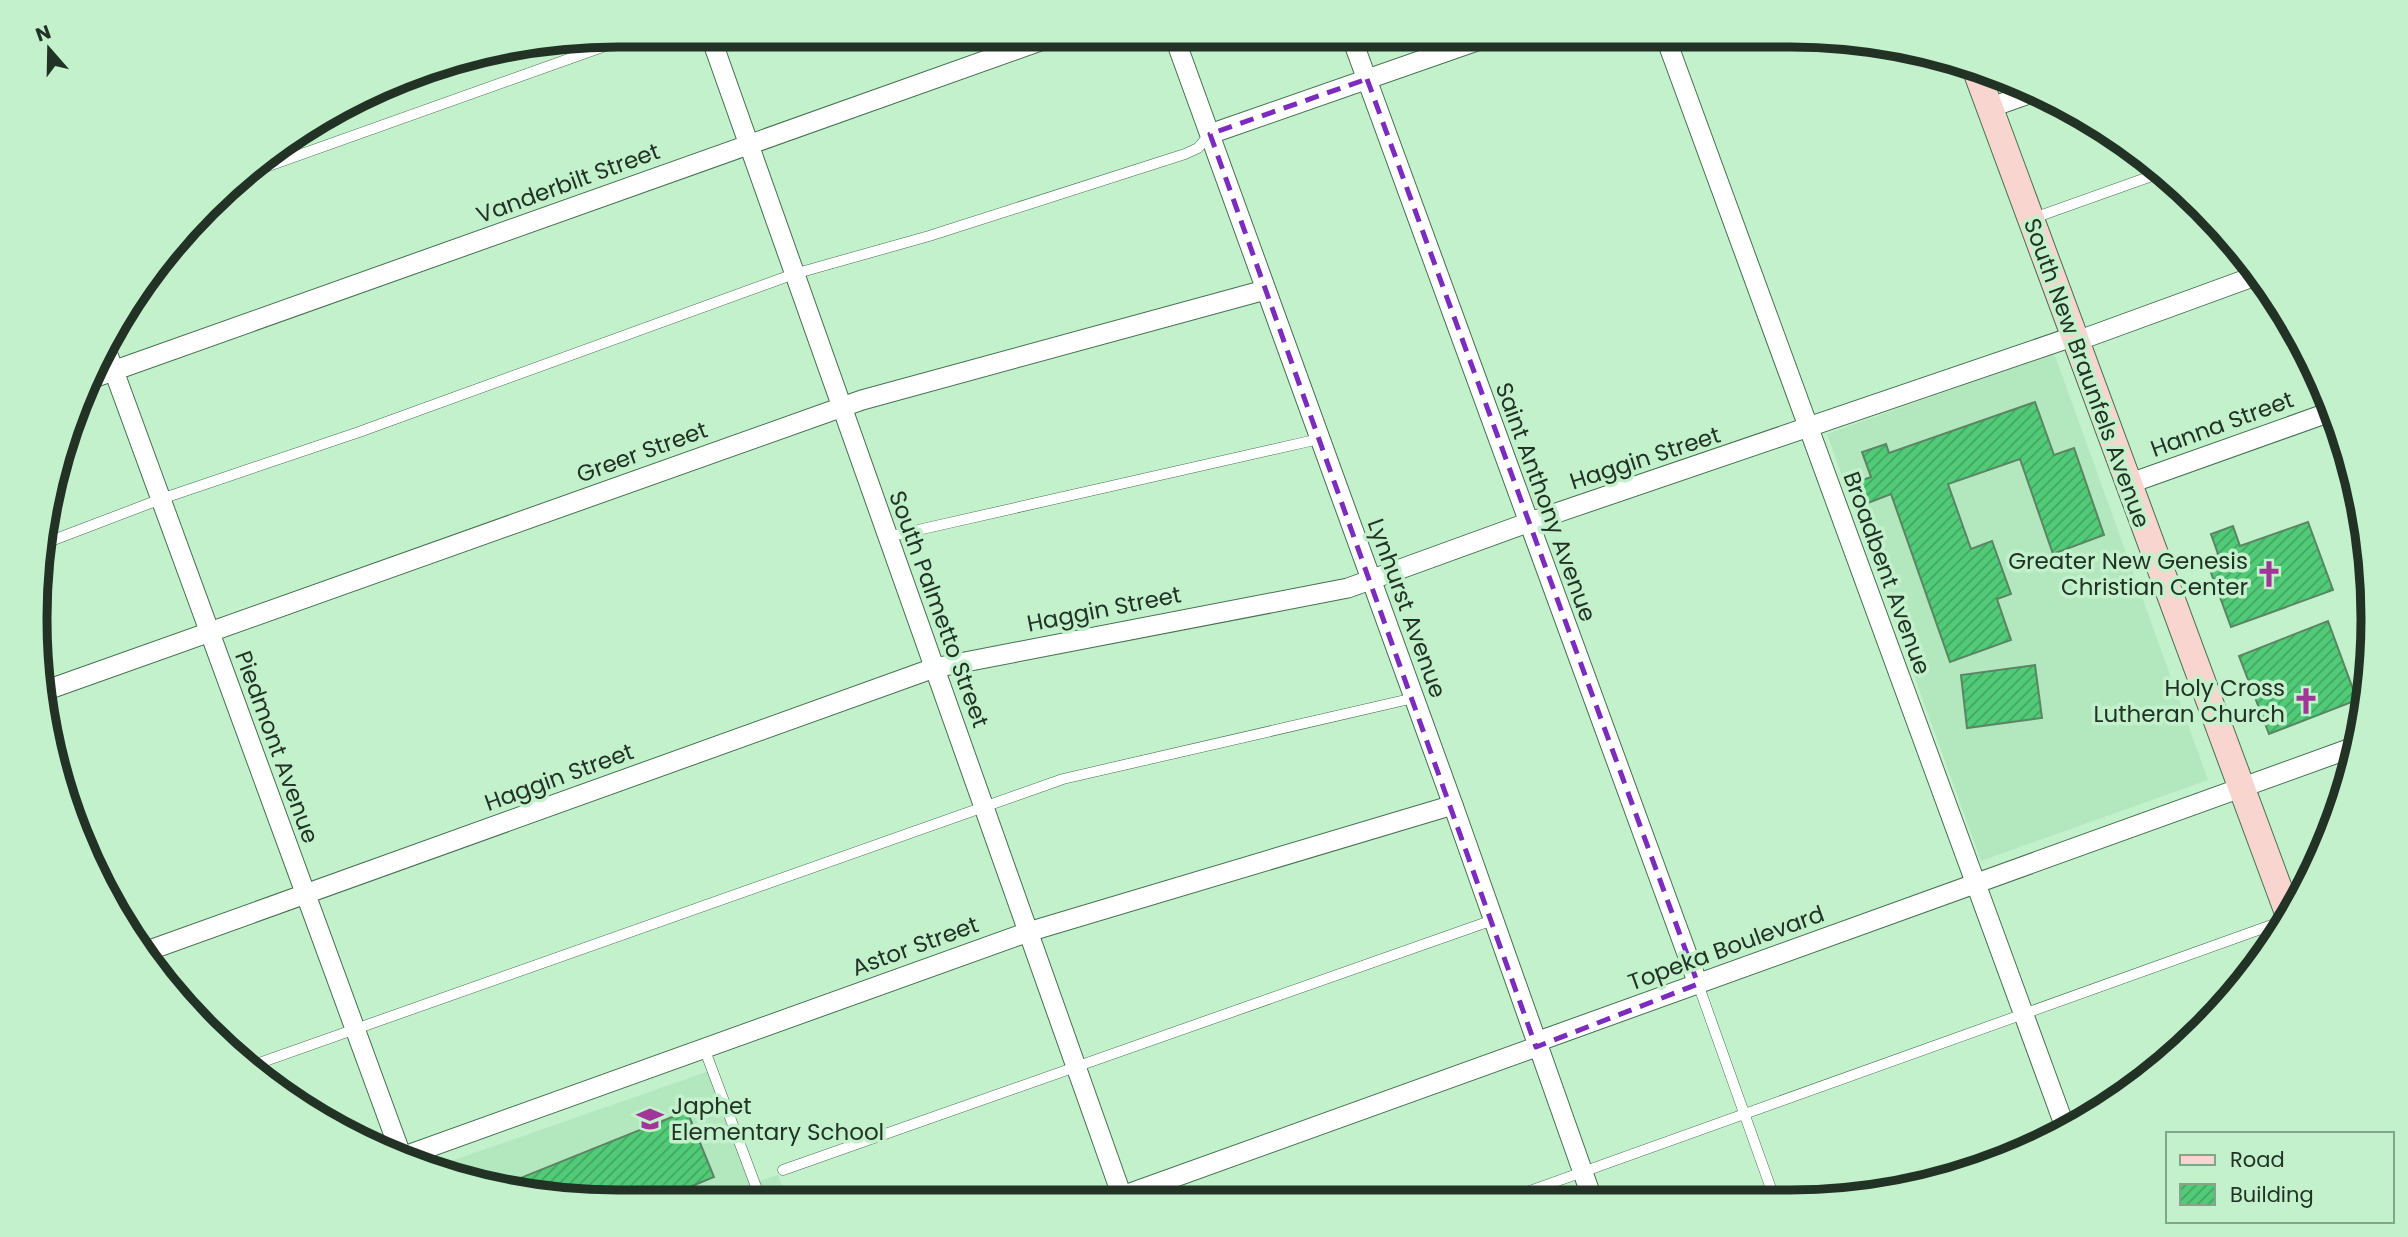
<svg xmlns="http://www.w3.org/2000/svg" width="2408" height="1237" viewBox="0 0 2408 1237" font-family="Poppins,sans-serif">
<style>
.built{fill:#b3e8be}
.building{fill:url(#building-hatch);stroke:#5b8565;stroke-width:2}
.lines{fill:none;stroke-linecap:round;stroke-linejoin:round}
.lane-casing{stroke:#467050;stroke-width:11}
.street-casing{stroke:#467050;stroke-width:21}
.secondary-casing{stroke:#467050;stroke-width:28}
.lane{stroke:#fff;stroke-width:10}
.street{stroke:#fff;stroke-width:19}
.secondary{stroke:#f9d5cf;stroke-width:26}
.marked{fill:none;stroke:#7b2cbf;stroke-width:5;stroke-dasharray:14 9;stroke-linejoin:round}
.labels{text-anchor:middle;dominant-baseline:central;stroke-width:7;stroke-linejoin:round;paint-order:stroke}
.street-label{font-size:23px;fill:#223326;stroke:#c3f1cc}
.poi-label{font-size:23px;fill:#223326;stroke:#c3f1cc;text-anchor:end}
.rim{fill:none;stroke:#223326;stroke-width:9}
</style>
<defs>
<pattern id="building-hatch" width="6" height="6" patternUnits="userSpaceOnUse" patternTransform="scale(1.75)"><rect width="6" height="6" fill="#51cb77"/><path d="M-1 1l2-2M0 6l6-6M5 7l2-2" fill="none" stroke="#43a561"/></pattern>
</defs>
<rect width="100%" height="100%" fill="#c3f1cc"/>
<g class="built">
<polygon points="2054,353 2208,780 1981,861 1827,434"/>
<polygon points="712,1070 753,1183 778,1175 787,1200 581,1201 468,1182 431,1168"/>
</g>
<g class="building">
<polygon points="2035,402 2054,455 2074,448 2104,535 2053,554 2020,459 1948,484 1971,549 1992,541 2011,594 1997,599 2011,640 1950,662 1891,494 1868,503 1860,481 1871,477 1862,452 1886,444 1889,453"/>
<polygon points="2308,522 2333,590 2231,627 2206,559 2218,554 2211,534 2233,526 2240,546"/>
<polygon points="2328,621 2357,700 2269,734 2239,656"/>
<polygon points="2035,665 2042,718 1967,728 1961,675"/>
<polygon points="687,1111 714,1177 656,1201 581,1201 498,1187"/>
</g>
<g class="lines">
<defs>
<g id="lane">
<polyline points="246,174 636,35"/>
<polyline points="2031,219 2163,172"/>
<polyline points="887,537 1319,439"/>
<polyline points="48,542 161,499 359,432 794,274 929,236 1185,154 1198,148 1210,134"/>
<polyline points="1698,984 1774,1197"/>
<polyline points="704,1048 761,1200"/>
<polyline points="248,1067 1063,779 1414,698"/>
<polyline points="783,1170 1493,920"/>
<polyline points="1510,1198 2283,921"/>
</g>
<g id="street">
<polyline points="710,35 1123,1199"/>
<polyline points="1174,36 1453,805 1592,1198"/>
<polyline points="1351,36 1698,984"/>
<polyline points="1665,36 2065,1127"/>
<polyline points="1989,108 2037,91"/>
<polyline points="1210,134 1491,36"/>
<polyline points="2077,341 2258,275"/>
<polyline points="107,352 402,1157"/>
<polyline points="96,377 1057,35"/>
<polyline points="2128,484 2333,411"/>
<polyline points="44,691 862,400 1265,290"/>
<polyline points="147,951 934,668 1348,588 1527,523 2075,336"/>
<polyline points="402,1157 1028,932 1453,805"/>
<polyline points="1114,1199 1536,1047 1539,1041 2357,746"/>
</g>
<polyline id="secondary" points="1975,68 2288,913"/>
</defs>
<use href="#lane" class="lane-casing"/>
<use href="#street" class="street-casing"/>
<use href="#secondary" class="secondary-casing"/>
<use href="#lane" class="lane"/>
<use href="#street" class="street"/>
<use href="#secondary" class="secondary"/>
</g>
<path class="marked" d="M 1367,79 L 1698,984 L 1536,1047 L 1210,134 Z"/>
<defs>
<symbol id="church-bare" viewBox="-9 -9 18 18"><path d="M-1.2-6h2.4v3.5h3.3v2.4h-3.3V6h-2.4V-.1h-3.3v-2.4h3.3Z" fill="#a03698" stroke="#c3f1cc" stroke-width="2.5" paint-order="stroke"/></symbol>
<symbol id="school-bare" viewBox="-9 -9 18 18"><path d="M0-5L7-2L0 1L-7-2ZM-4 1L0 2.5L4 1V4Q0 6-4 4Z" fill="#a03698" stroke="#c3f1cc" stroke-width="2.5" paint-order="stroke"/></symbol>
</defs>
<g fill-rule="evenodd">
<use href="#church-bare" x="2250" y="555" width="38" height="38"/>
<use href="#church-bare" x="2287" y="682" width="38" height="38"/>
<use href="#school-bare" x="631" y="1100" width="38" height="38"/>
</g>
<g class="labels">
<g class="street-label">
<text transform="translate(568 183) rotate(-20)">Vanderbilt Street</text>
<text transform="translate(2087 373) rotate(70)">South New Braunfels Avenue</text>
<text transform="translate(2222 424) rotate(-20)">Hanna Street</text>
<text transform="translate(642 452) rotate(-20)">Greer Street</text>
<text transform="translate(1645 458) rotate(-18)">Haggin Street</text>
<text transform="translate(1546 502) rotate(70)">Saint Anthony Avenue</text>
<text transform="translate(1887 573) rotate(70)">Broadbent Avenue</text>
<text transform="translate(1407 608) rotate(70)">Lynhurst Avenue</text>
<text transform="translate(939 609) rotate(70)">South Palmetto Street</text>
<text transform="translate(1104 609) rotate(-11)">Haggin Street</text>
<text transform="translate(277 747) rotate(70)">Piedmont Avenue</text>
<text transform="translate(559 777) rotate(-20)">Haggin Street</text>
<text transform="translate(915 946) rotate(-20)">Astor Street</text>
<text transform="translate(1726 948) rotate(-20)">Topeka Boulevard</text>
</g>
<g class="poi-label">
<text x="2248" y="561">Greater New Genesis<tspan x="2248" dy="26">Christian Center</tspan></text>
<text x="2285" y="688">Holy Cross<tspan x="2285" dy="26">Lutheran Church</tspan></text>
<text x="671" y="1106" text-anchor="start">Japhet<tspan x="671" dy="26">Elementary School</tspan></text>
</g>
</g>
<path d="M0 0H2408V1237H0ZM618 47H1790A571 571 0 0 1 2361 618V619A571 571 0 0 1 1790 1190H618A571 571 0 0 1 47 619V618A571 571 0 0 1 618 47Z" fill="#c3f1cc" fill-rule="evenodd"/>
<path class="rim" d="M618 47H1790A571 571 0 0 1 2361 618V619A571 571 0 0 1 1790 1190H618A571 571 0 0 1 47 619V618A571 571 0 0 1 618 47Z"/>
<rect x="2166" y="1132" width="228" height="91" fill="#c3f1cc" stroke="#83a58a" stroke-width="2"/>
<rect x="2180" y="1155" width="35" height="10" fill="#f9d5cf" stroke="#83a58a" stroke-width="2"/>
<text x="2230" y="1167" font-size="21" fill="#223326">Road</text>
<rect x="2180" y="1184" width="35" height="21" fill="url(#building-hatch)" stroke="#83a58a" stroke-width="2"/>
<text x="2230" y="1202" font-size="21" fill="#223326">Building</text>
<g transform="translate(49 49) rotate(340)" stroke="#c3f1cc" stroke-width="5" paint-order="stroke">
<path d="M0-5L12 26L0 18L-12 26Z" fill="#223326"/>
<text y="-10" font-size="19" font-weight="bold" text-anchor="middle" fill="#223326">N</text>
</g>
</svg>
